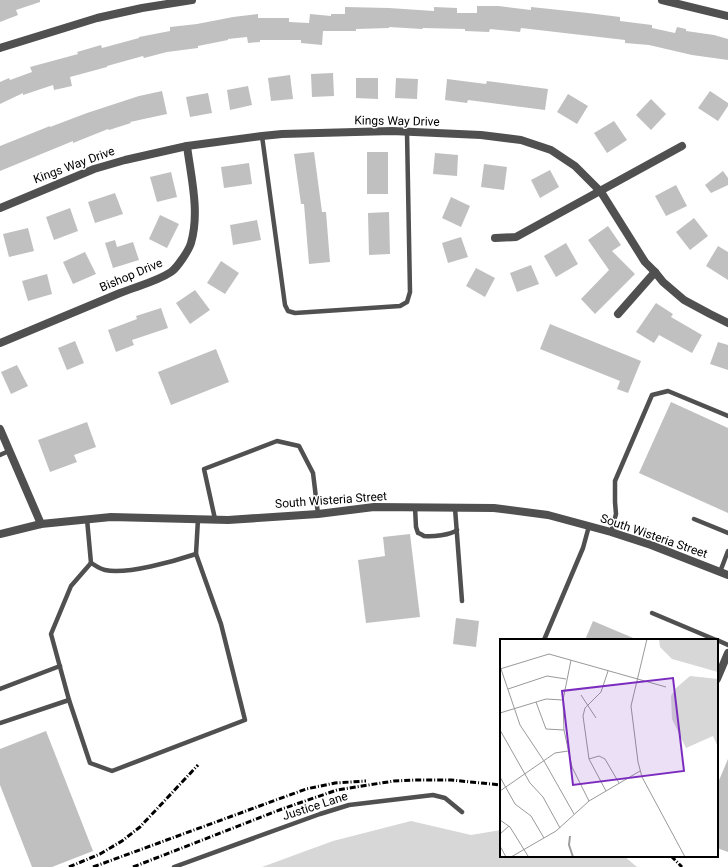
<svg xmlns="http://www.w3.org/2000/svg" width="728" height="867" viewBox="0 0 728 867" font-family="Roboto,sans-serif">
<style>
.green{fill:#d7d7d7}
.building{fill:#c0c0c0}
.lines{fill:none;stroke-linecap:round;stroke-linejoin:round}
.service{stroke:#505050;stroke-width:4.5}
.minor{stroke:#505050;stroke-width:8}
.tertiary{stroke:#505050;stroke-width:8}
.rail{stroke:#000;stroke-width:3;stroke-dasharray:6 2 1 2;stroke-linecap:butt}
.labels{text-anchor:middle;dominant-baseline:central;stroke-width:3;stroke-linejoin:round;paint-order:stroke}
.street-label{font-size:12px;fill:#000;stroke:#fff}
.inset-river{fill:none;stroke:#9e9e9e;stroke-width:2}
.inset-road{fill:none;stroke:#999;stroke-width:1}
.view{fill:#7b2cbf;fill-opacity:0.15;stroke:#7b2cbf;stroke-width:2}
.inset-edge{fill:none;stroke:#000;stroke-width:2}
</style>
<rect width="100%" height="100%" fill="#fff"/>
<polygon class="green" points="411,821 471,835 501,830 501,856 624,856 637,867 262,867 333,841"/>
<g class="building">
<polygon points="0,0 40,0 40,2 16,10 18,15 0,22"/>
<polygon points="477,6 499,6 531,10 531,7 588,13 620,17 620,21 652,25 652,28 675,33 677,27 686,29 686,31 714,35 728,39 728,60 692,55 649,45 625,43 625,40 521,28 520,32 490,29 489,32 465,31 465,29 423,28 422,29 389,27 389,28 356,29 356,31 323,31 322,45 301,43 301,40 260,40 260,42 248,43 247,37 228,39 228,40 198,46 198,48 167,52 144,58 143,56 107,66 107,67 70,77 72,86 54,90 53,85 23,95 23,93 0,104 0,82 9,78 10,80 32,72 30,67 78,54 77,52 101,45 102,48 139,38 139,37 170,31 170,27 197,24 233,17 258,14 258,18 289,18 289,22 309,23 310,14 331,16 331,14 345,14 345,7 389,8 434,11 434,7 457,8 457,13 477,13"/>
<polygon points="333,73 334,96 312,97 311,74"/>
<polygon points="290,75 293,99 271,101 268,78"/>
<polygon points="356,78 378,78 378,99 356,98"/>
<polygon points="396,78 418,79 417,99 395,98"/>
<polygon points="447,79 486,84 487,81 548,89 545,110 468,100 467,103 445,100"/>
<polygon points="248,86 252,105 230,110 227,90"/>
<polygon points="162,91 167,114 130,122 131,123 109,130 108,129 73,143 73,141 0,171 0,146 50,126 50,127 87,113 139,96"/>
<polygon points="710,91 728,103 728,106 718,121 698,108"/>
<polygon points="208,93 212,113 190,117 186,97"/>
<polygon points="568,94 588,106 577,124 557,112"/>
<polygon points="651,99 666,114 651,130 636,115"/>
<polygon points="614,121 627,140 607,153 594,133"/>
<polygon points="314,152 322,212 326,212 330,262 309,264 304,204 301,204 294,154"/>
<rect x="367" y="152" width="21" height="42"/>
<polygon points="435,153 458,155 457,176 433,174"/>
<polygon points="249,163 252,184 224,188 221,167"/>
<polygon points="484,164 507,167 504,190 481,187"/>
<polygon points="550,170 559,187 540,198 531,180"/>
<polygon points="723,171 728,178 728,185 711,193 705,185"/>
<polygon points="171,172 177,197 157,202 150,177"/>
<polygon points="676,185 687,206 666,216 655,196"/>
<polygon points="115,193 123,214 95,223 88,202"/>
<polygon points="451,197 470,206 461,227 442,218"/>
<polygon points="70,208 78,231 54,240 46,217"/>
<polygon points="389,212 390,254 369,255 368,213"/>
<polygon points="160,215 179,224 167,248 149,239"/>
<polygon points="694,218 708,236 690,250 676,232"/>
<polygon points="257,220 261,240 233,245 230,225"/>
<polygon points="608,226 621,245 612,251 635,274 595,314 581,299 609,270 588,240"/>
<polygon points="28,228 34,251 9,257 3,234"/>
<polygon points="461,237 468,257 448,263 442,243"/>
<polygon points="115,240 117,247 133,242 139,260 113,268 105,243"/>
<polygon points="566,243 578,264 556,277 544,256"/>
<polygon points="718,246 728,252 728,280 706,266"/>
<polygon points="85,252 96,274 73,284 63,262"/>
<polygon points="221,261 239,273 225,294 207,283"/>
<polygon points="531,265 539,284 517,292 510,273"/>
<polygon points="476,268 495,278 485,297 466,286"/>
<polygon points="47,274 52,294 28,301 22,281"/>
<polygon points="195,290 210,310 190,324 176,303"/>
<polygon points="656,303 673,314 671,317 702,335 692,353 659,335 654,343 636,332"/>
<polygon points="161,308 168,328 132,340 134,345 116,352 108,330 137,319 136,316"/>
<polygon points="550,324 641,361 628,393 617,389 620,381 540,349"/>
<polygon points="75,341 84,363 67,370 58,348"/>
<polygon points="718,342 728,345 728,370 710,364"/>
<polygon points="216,349 229,382 171,405 158,372"/>
<polygon points="17,365 28,386 11,394 1,372"/>
<polygon points="671,402 728,428 728,513 639,473"/>
<polygon points="87,422 96,447 74,455 77,462 50,472 38,440"/>
<polygon points="410,534 420,617 366,623 358,560 385,556 383,537"/>
<polygon points="456,618 479,621 476,647 453,644"/>
<polygon points="593,621 638,640 585,640"/>
<polygon points="46,731 93,851 52,867 32,867 0,785 0,749"/>
<polygon points="728,759 728,852 717,848 717,785"/>
</g>
<g class="lines">
<g class="service">
<polyline points="262,136 285,305 288,311 295,313 400,306 407,302 410,292 407,132"/>
<polyline points="0,455 9,451"/>
<path d="M 415,507 L 416,527 L 418,533 C 419,533 424,536 424,536 C 432,537 451,535 457,530"/>
<polyline points="455,508 462,601"/>
<path d="M 87,519 L 91,563 C 95,565 100,569 105,570 C 126,575 175,561 196,554 L 198,519"/>
<polyline points="215,519 204,469 277,441 299,446 313,473 318,514"/>
<polyline points="694,519 728,533"/>
<polyline points="611,532 616,514 615,502 615,481 652,395 668,391 728,416"/>
<polyline points="720,572 728,551"/>
<polyline points="652,613 716,640"/>
<polyline points="544,640 583,548 589,526"/>
<polyline points="717,640 728,645"/>
<polyline points="0,689 60,666"/>
<polyline points="69,700 90,763 112,771 245,720 221,624 196,554"/>
<polyline points="0,723 69,700 51,634 71,586 91,563"/>
<polyline points="174,867 320,814 349,805 433,795 445,798 462,812"/>
</g>
<g class="minor">
<polyline points="662,0 728,16"/>
<polyline points="0,48 97,18 142,8 192,0"/>
<polyline points="0,208 94,169 125,160 187,146 262,136 282,134 392,131 481,135 521,140 551,150 575,166 601,192 645,262 655,272 663,282 684,300 710,314 728,323"/>
<polyline points="495,238 516,237 682,146"/>
<polyline points="618,314 655,272"/>
<path d="M 0,343 C 40,326 80,310 120,293 C 137,286 156,282 171,272 C 177,268 189,250 191,243 C 200,212 191,177 187,146"/>
<polyline points="717,679 728,653"/>
</g>
<g class="tertiary">
<polyline points="0,429 41,524"/>
<polyline points="0,534 41,524 111,517 228,520 318,514 374,507 494,508 548,515 611,532 651,545 728,575"/>
</g>
<g class="rail">
<polyline points="671,856 682,867"/>
<polyline points="69,867 100,854 122,841 140,827 198,765"/>
<polyline points="93,867 306,789 335,783 366,781"/>
<polyline points="133,867 282,809 337,790 394,781 415,780 451,780 501,785"/>
</g>
</g>
<g class="labels">
<g class="street-label">
<text transform="translate(397 121) rotate(1)">Kings Way Drive</text>
<text transform="translate(74 165) rotate(-20)">Kings Way Drive</text>
<text transform="translate(131 275) rotate(-23)">Bishop Drive</text>
<text transform="translate(331 500) rotate(-4)">South Wisteria Street</text>
<text transform="translate(654 536) rotate(19)">South Wisteria Street</text>
<text transform="translate(315 806) rotate(-18)">Justice Lane</text>
</g>
</g>
<g transform="translate(500 639)">
<rect width="218" height="218" fill="#fff"/>
<path d="M 159,0 L 218,0 L 218,33 L 172,20 L 160,8 ZM 190,37 L 218,40 L 218,108 L 213,97 L 186,109 L 172,80 L 171,57 L 176,49 Z" fill="#d7d7d7"/>
<path class="inset-river" d="M 70,197 L 69,206 L 73,218"/>
<path class="inset-road" d="M 147,0 L 131,67 L 138,123 L 142,138 L 185,218M 71,21 L 63,61 L 64,91 L 72,128 L 89,162M 0,30 L 49,15 L 166,48M 1,30 L 20,86 L 44,122 L 74,175M 8,50 L 47,37 L 66,40M 81,56 L 96,79M 36,63 L 46,90 L 64,91M 0,74 L 46,60 L 63,61M 0,91 L 30,144 L 43,158 L 60,189M 89,120 L 99,117 L 105,120 L 119,144M 0,138 L 15,165 L 31,177 L 44,199M 0,152 L 55,114 L 68,112M 106,152 L 89,120 L 83,77 L 85,69 L 101,53 L 108,32M 0,181 L 10,188 L 28,217M 0,195 L 9,187M 0,207 L 6,218M 11,218 L 56,192 L 89,162 L 140,132"/>
<path class="view" d="M 173,39 L 184,132 L 73,146 L 62,52 Z"/>
<rect width="218" height="218" class="inset-edge"/>
</g>
</svg>
